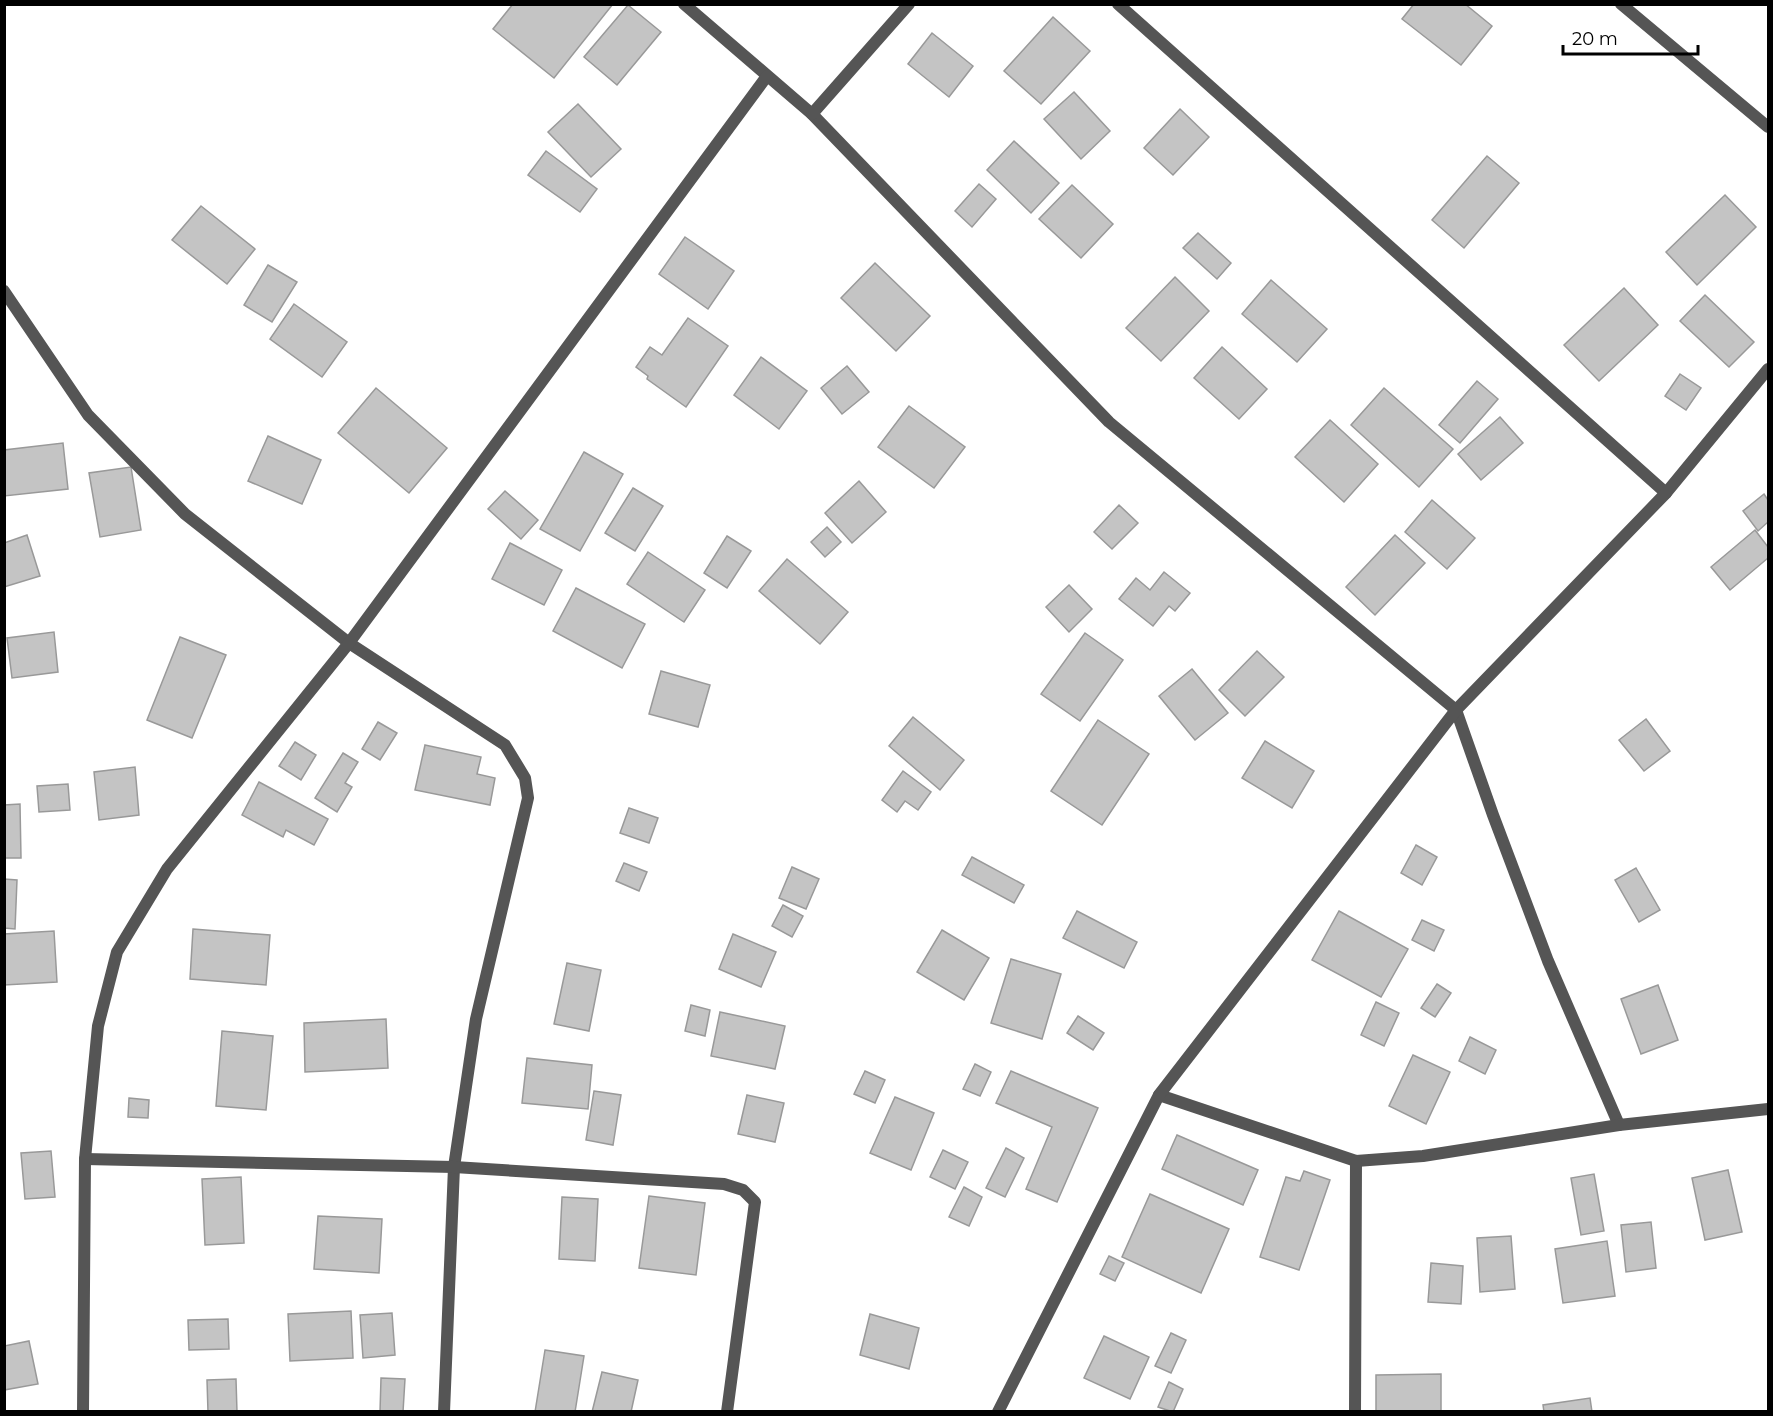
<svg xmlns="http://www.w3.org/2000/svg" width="1773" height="1416" viewBox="0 0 1773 1416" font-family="Montserrat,sans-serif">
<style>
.building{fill:#c4c4c4;stroke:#999;stroke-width:1.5}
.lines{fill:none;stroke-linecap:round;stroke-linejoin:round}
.minor{stroke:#555;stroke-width:12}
</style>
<rect width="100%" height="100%" fill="#fff"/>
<g class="building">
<polygon points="513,4 613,4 554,78 493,29"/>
<polygon points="1414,4 1465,4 1492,26 1461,65 1402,19"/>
<polygon points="628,5 661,32 617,85 584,57"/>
<polygon points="1053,17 1090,51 1041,104 1004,71"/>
<polygon points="932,33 973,66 949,97 908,64"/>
<polygon points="1074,92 1110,131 1081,159 1044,119"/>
<polygon points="578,104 621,149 591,177 548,132"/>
<polygon points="1180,109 1209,137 1173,175 1144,148"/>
<polygon points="1014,141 1059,183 1031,213 987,170"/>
<polygon points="546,151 597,189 580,212 528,175"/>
<polygon points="1487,156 1519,183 1464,248 1432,220"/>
<polygon points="979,184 996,199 972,227 955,211"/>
<polygon points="1072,185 1113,224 1081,258 1039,219"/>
<polygon points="1725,195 1756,227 1697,285 1666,252"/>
<polygon points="201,206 255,249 227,284 172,240"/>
<polygon points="1198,233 1231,263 1217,279 1183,248"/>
<polygon points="685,237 734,271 708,309 659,274"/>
<polygon points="875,263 930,316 896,351 841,298"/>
<polygon points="268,265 297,282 272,322 244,305"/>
<polygon points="1175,277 1209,311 1161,361 1126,328"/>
<polygon points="1271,280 1327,329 1297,362 1242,314"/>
<polygon points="1624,288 1658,325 1599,381 1564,345"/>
<polygon points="1705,295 1754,342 1729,367 1680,321"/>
<polygon points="294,304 347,342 322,377 270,339"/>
<polygon points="688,318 728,346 686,407 647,379 648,376 636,367 650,347 662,355"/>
<polygon points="1222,347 1267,389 1239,419 1194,378"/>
<polygon points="761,357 807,391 779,429 734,395"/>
<polygon points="847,366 869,392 842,414 821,388"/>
<polygon points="1680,374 1701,388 1686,410 1665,396"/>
<polygon points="1477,381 1498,399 1460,443 1439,425"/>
<polygon points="376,388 447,448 409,493 338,433"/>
<polygon points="1384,388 1453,449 1419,487 1351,425"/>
<polygon points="909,406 965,447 934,488 878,447"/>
<polygon points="1500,417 1523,443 1481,480 1458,454"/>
<polygon points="1330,420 1378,464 1344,502 1295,457"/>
<polygon points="268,436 321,460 302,504 248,481"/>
<polygon points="63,443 68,489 4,496 4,450"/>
<polygon points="584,452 623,474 580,551 540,529"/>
<polygon points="131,467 141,530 100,537 89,473"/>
<polygon points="859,481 886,512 852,543 825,513"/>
<polygon points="633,488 663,506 635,551 605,533"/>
<polygon points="505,491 538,520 521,539 488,509"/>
<polygon points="1764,494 1768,500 1768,522 1758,531 1743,511"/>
<polygon points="1432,500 1475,538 1447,569 1405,532"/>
<polygon points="1119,505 1138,523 1112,549 1094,532"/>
<polygon points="827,527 841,542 825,557 811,542"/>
<polygon points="1755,530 1768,547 1768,558 1730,590 1711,567"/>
<polygon points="27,535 40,576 4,587 4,543"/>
<polygon points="1395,535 1425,563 1375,615 1346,587"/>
<polygon points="727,536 751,551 727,588 704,573"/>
<polygon points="510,543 562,570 544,605 492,579"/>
<polygon points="648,552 705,590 684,622 627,584"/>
<polygon points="787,559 848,612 820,644 759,591"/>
<polygon points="1164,572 1190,593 1175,611 1169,606 1153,626 1119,599 1136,578 1150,590"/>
<polygon points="1069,585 1092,609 1069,632 1046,607"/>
<polygon points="576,588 645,624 622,668 553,631"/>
<polygon points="54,632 58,672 12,678 7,638"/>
<polygon points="1085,633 1123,660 1080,721 1041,694"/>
<polygon points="180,637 226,655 192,738 147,720"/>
<polygon points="1257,651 1284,677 1245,716 1219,690"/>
<polygon points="1192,669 1228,713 1195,740 1159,696"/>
<polygon points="661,671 710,685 698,727 649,714"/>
<polygon points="913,717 964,760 940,790 889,746"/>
<polygon points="1646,719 1670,751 1644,771 1619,740"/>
<polygon points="1098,720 1149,754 1102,825 1051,791"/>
<polygon points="378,722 397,733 380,760 362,749"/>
<polygon points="1265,741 1314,771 1292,808 1242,778"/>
<polygon points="295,742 316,755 301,780 279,766"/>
<polygon points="425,745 481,757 477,774 495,778 490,805 415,790"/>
<polygon points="343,753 358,762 345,783 352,787 337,812 315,798"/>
<polygon points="135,767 139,815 99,820 94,772"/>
<polygon points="903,771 931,792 918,810 905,801 897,812 882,800"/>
<polygon points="259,782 328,819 314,845 286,830 283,837 242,815"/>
<polygon points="68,784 70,810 39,812 37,786"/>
<polygon points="20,804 21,858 4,858 4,805"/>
<polygon points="629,808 658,818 649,843 620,833"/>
<polygon points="1416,845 1437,857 1422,885 1401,873"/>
<polygon points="972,857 1024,885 1014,903 962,875"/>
<polygon points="624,863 647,872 639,891 616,881"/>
<polygon points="792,867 819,879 806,909 779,898"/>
<polygon points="1636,868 1660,910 1639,922 1615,880"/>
<polygon points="4,879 17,880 15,929 4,928"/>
<polygon points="783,905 803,916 792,937 772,926"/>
<polygon points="1077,911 1137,942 1124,968 1063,938"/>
<polygon points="1339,911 1408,949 1381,997 1312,960"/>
<polygon points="1422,920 1444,930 1434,951 1412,940"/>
<polygon points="193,929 270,935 266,985 190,979"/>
<polygon points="942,930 989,958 964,1000 917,972"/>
<polygon points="54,931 57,982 4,985 4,934"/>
<polygon points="733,934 776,952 761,987 719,969"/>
<polygon points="1011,959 1061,974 1042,1039 991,1023"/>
<polygon points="567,963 601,970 589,1031 554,1024"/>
<polygon points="1437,984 1451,993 1435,1017 1421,1008"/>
<polygon points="1658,985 1678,1040 1641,1054 1621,999"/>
<polygon points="1376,1002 1399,1013 1384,1046 1361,1035"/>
<polygon points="691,1005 710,1010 705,1036 685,1031"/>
<polygon points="720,1012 785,1026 775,1069 711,1056"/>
<polygon points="1078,1016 1104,1033 1093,1050 1067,1033"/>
<polygon points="386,1019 388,1068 305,1072 304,1023"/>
<polygon points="222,1031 273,1036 266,1110 216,1106"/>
<polygon points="1470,1037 1496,1050 1485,1074 1459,1061"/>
<polygon points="1413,1055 1450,1072 1426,1124 1389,1106"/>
<polygon points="527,1058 592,1065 588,1109 522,1103"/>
<polygon points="975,1064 991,1072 980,1096 963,1089"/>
<polygon points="865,1071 885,1080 875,1103 854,1094"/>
<polygon points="1011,1071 1098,1108 1057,1202 1026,1189 1052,1127 996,1103"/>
<polygon points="594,1091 621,1095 613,1145 586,1140"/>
<polygon points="747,1095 784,1103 775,1142 738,1134"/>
<polygon points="895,1097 934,1113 911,1170 870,1153"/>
<polygon points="129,1098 149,1100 148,1118 128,1117"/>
<polygon points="1177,1135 1258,1170 1243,1205 1162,1169"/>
<polygon points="1006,1148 1024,1158 1005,1197 986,1188"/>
<polygon points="943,1150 968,1162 955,1189 930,1177"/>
<polygon points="51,1151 55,1197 25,1199 21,1153"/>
<polygon points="1728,1170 1742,1232 1705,1240 1692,1178"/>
<polygon points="1304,1171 1330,1180 1299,1270 1260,1257 1286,1177 1300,1181"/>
<polygon points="1594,1174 1604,1231 1581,1235 1571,1178"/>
<polygon points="241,1177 244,1243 205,1245 202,1179"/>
<polygon points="964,1187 982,1197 969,1226 949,1217"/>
<polygon points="1150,1194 1229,1229 1201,1293 1122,1257"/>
<polygon points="649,1196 705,1203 696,1275 639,1268"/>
<polygon points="562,1197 598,1199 595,1261 559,1259"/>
<polygon points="318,1216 382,1219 379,1273 314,1269"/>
<polygon points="1651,1222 1656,1268 1626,1272 1621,1225"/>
<polygon points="1511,1236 1515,1289 1480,1292 1477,1238"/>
<polygon points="1607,1241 1615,1296 1563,1303 1555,1249"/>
<polygon points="1109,1256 1124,1263 1115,1281 1100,1274"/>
<polygon points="1431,1263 1463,1266 1461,1304 1428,1302"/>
<polygon points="351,1311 353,1358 290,1361 288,1314"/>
<polygon points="392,1313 395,1355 363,1358 360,1315"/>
<polygon points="870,1314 919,1328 909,1369 860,1355"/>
<polygon points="228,1319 229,1349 189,1350 188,1320"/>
<polygon points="1171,1333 1186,1340 1171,1373 1155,1366"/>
<polygon points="1104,1336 1149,1357 1130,1399 1084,1378"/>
<polygon points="29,1341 38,1384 4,1390 4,1346"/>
<polygon points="545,1350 584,1356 575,1412 535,1412"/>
<polygon points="602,1372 638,1380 631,1412 592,1412"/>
<polygon points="1441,1374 1441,1412 1376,1412 1376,1375"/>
<polygon points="381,1378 405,1379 403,1412 380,1412"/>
<polygon points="236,1379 237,1412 208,1412 207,1380"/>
<polygon points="1169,1382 1183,1389 1173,1412 1158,1407"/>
<polygon points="1590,1398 1592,1412 1544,1412 1543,1405"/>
</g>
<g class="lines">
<g class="minor">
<polyline points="684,4 812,114 1109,422 1456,710 1493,815 1548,961 1619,1125"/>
<polyline points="1118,4 1666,493"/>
<polyline points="1621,4 1768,127"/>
<polyline points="812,114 909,4"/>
<polyline points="4,291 88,415 185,514 349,643 505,745 525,778 528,798 476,1019 454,1167 444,1412"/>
<polyline points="1159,1095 1356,1161 1423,1156 1619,1125 1768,1109"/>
<polyline points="85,1159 454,1167 724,1184 743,1190 755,1202 727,1412"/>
<polyline points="83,1412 85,1159 98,1026 117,952 167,869 349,643 767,76"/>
<polyline points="998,1412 1159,1095 1456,710 1666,493 1768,369"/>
<polyline points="1355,1412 1356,1161"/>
</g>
</g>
<rect width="1773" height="1416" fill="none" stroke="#000000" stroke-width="12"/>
<path d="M1563 45v9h135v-9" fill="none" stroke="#000000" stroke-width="3"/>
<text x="1572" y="45" font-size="18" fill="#000000" stroke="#ffffff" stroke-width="4.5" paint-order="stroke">20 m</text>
</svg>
